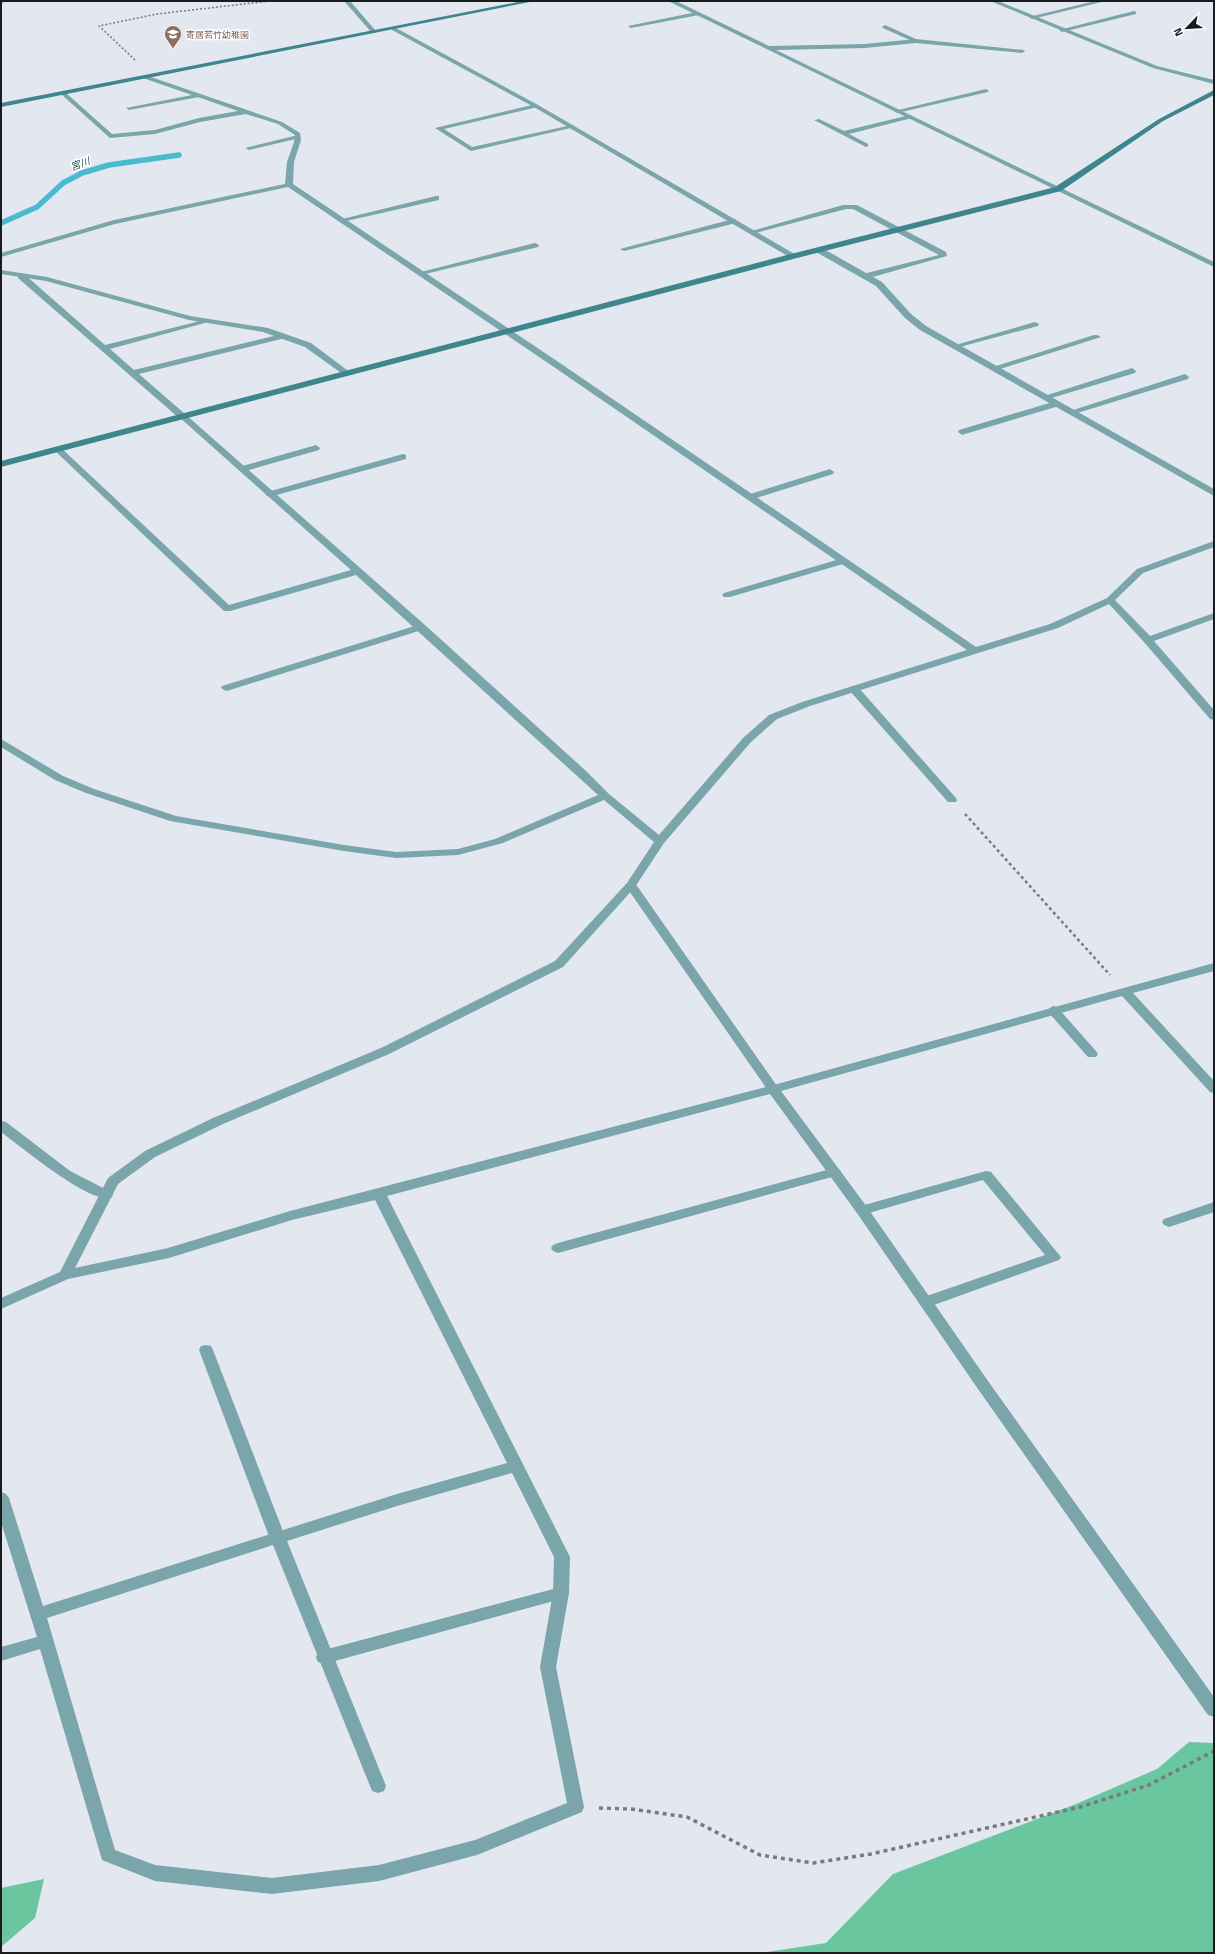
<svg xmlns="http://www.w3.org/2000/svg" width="1215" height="1954" viewBox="0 0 1215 1954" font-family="'Titillium Web','Noto Sans JP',sans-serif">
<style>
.forest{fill:#6ac69f}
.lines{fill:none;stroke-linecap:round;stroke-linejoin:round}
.stream{stroke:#4abad1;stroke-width:5.5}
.path-far2{stroke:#777a7e;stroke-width:1.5;stroke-dasharray:2 2;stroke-linecap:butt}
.path-far1{stroke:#777a7e;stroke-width:2.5;stroke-dasharray:3 3;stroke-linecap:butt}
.path{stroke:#777a7e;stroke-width:3.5;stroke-dasharray:4 4;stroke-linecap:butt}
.lane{fill:#7aa5ab;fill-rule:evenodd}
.street{fill:#7aa5ab;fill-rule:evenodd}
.secondary{fill:#3f858e;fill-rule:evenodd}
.labels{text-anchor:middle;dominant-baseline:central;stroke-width:3;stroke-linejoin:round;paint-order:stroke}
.far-education-label{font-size:9px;fill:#785e54;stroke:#fff;text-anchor:start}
.far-water-label{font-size:10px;font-style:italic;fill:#25555f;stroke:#fff}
</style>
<rect width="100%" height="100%" fill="#e3e7ef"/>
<g class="forest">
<polygon points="1189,1742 1214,1743 1214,1953 761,1953 826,1943 893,1874 1076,1804 1157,1769"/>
<polygon points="44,1879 35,1918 1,1947 1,1888"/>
</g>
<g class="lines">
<polyline class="stream" points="1,223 37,207 63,183 82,173 109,165 179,155"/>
<polyline class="path-far2" points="135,60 99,26 157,14 270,1"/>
<polyline class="path-far1" points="965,814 1110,975"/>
<polyline class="path" points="599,1808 631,1809 687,1817 760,1855 813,1863 871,1854 1080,1807 1149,1785 1214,1751"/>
<g class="lane">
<polygon points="1095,1 1106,1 1032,19 1029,17"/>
<polygon points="1134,11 1136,12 1136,14 1062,32 1059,30"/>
<polygon points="697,12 700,14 699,15 631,28 628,26"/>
<polygon points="885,25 918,40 919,41 914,42 883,28 882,27"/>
<polygon points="986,89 989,91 988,92 897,113 894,111"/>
<polygon points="197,94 199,95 199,97 129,110 126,108"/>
<polygon points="536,104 539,106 538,107 444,129 472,147 572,125 575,127 471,151 435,128"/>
<polygon points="910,115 912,116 912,118 849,134 868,144 868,146 866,147 814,120 819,119 844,131"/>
<polygon points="298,135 300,136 300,138 249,150 245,148"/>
<polygon points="436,196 439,196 439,200 342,222 338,220"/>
<polygon points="843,205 857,205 946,252 947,256 869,278 863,278 863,274 939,255 853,209 846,209 752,234 748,232"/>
<polygon points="733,219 736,219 736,223 624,251 620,249"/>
<polygon points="535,243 539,245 538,247 421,275 417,273"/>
<polygon points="18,274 24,274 105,345 208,319 212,321 110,349 134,370 282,334 286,336 285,338 139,374 185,414 186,416 182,419 179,418 18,278"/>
<polygon points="1035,322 1039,324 1038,326 956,348 952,346"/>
<polygon points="1094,335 1097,335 1101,337 997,370 991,370 990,368"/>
<polygon points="1132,368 1136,371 1135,373 1048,399 1042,399 1041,397"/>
<polygon points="1185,374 1189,377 1188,379 1074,414 1068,414 1067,412"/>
<polygon points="1056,401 1060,404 1059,406 965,434 962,435 958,432 959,430"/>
<polygon points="316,445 320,448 319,450 242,472 238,469 239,467"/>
<polygon points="403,454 406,455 406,459 273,496 267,496 265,494 267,492"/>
<polygon points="830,469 834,472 833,474 753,499 747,499 745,497 747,495"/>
<polygon points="840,559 843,560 845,562 843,564 730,597 724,597 722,595 724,593"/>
<polygon points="421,624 426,627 425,629 230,690 226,691 221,688 222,686"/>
<polygon points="854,686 858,687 956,798 957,800 956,802 948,802 850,691 849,689 850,687"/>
<polygon points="631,882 635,883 777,1086 779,1089 777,1092 769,1092 625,885"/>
<polygon points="1053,1006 1057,1007 1096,1051 1098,1054 1096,1057 1088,1057 1049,1013 1047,1010"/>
<path d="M 1,1121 L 6,1122 L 70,1171 L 111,1192 L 113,1195 L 111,1198 C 90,1204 20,1146 1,1132 Z"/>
<polygon points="834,1168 839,1169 841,1172 839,1175 558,1253 553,1251 551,1248 553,1245 558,1243"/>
<polygon points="986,1171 991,1172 1061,1257 1059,1260 931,1306 926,1307 921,1306 919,1302 921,1298 1045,1255 983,1180 862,1215 857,1213 855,1210 857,1207"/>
<polygon points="1214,1202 1214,1212 1169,1227 1164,1225 1162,1222 1164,1219"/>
<polygon points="206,1345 211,1346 213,1350 286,1539 283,1543 278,1545 273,1543 270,1539 199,1350 201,1346"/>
<polygon points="983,1380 988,1381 1214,1697 1214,1717 1208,1715 978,1389 976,1385 978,1381"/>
<polygon points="561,1587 567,1589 569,1593 567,1597 561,1599 324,1664 318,1662 316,1657 318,1652 324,1650"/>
</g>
<g class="street">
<polygon points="1,1 5,1 2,3"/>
<polygon points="344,1 350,1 376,31 376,33 372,33"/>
<polygon points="668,1 676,1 769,46 865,44 916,39 1024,50 1025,51 1022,53 916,43 865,48 776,50 1214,262 1214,267"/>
<polygon points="990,1 998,1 1157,66 1214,80 1214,84 1153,68"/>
<polygon points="392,28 396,28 538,105 798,256 791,258 534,107 392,30"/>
<path d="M 145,75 L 282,122 L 300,133 L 301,140 L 294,162 L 293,184 L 554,359 L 976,647 L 1050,624 L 1107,598 L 1137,569 L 1214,541 L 1214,547 L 1143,573 L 1115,600 L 1150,636 L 1214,613 L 1214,619 L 1154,641 L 1214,710 L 1214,720 L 1210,719 L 1144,642 L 1109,604 L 1058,628 L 810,706 L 777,719 L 751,742 L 664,843 L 635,887 L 563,967 L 389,1054 L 223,1124 L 155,1157 L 118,1184 L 75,1268 L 168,1248 L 290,1211 L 770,1086 L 1214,963 L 1214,971 L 1133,993 L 1214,1081 L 1214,1093 L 1210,1092 L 1122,996 L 781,1091 L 867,1207 L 988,1381 L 990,1385 L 988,1389 L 983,1390 L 978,1389 L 857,1213 L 770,1094 L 387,1196 L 570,1557 L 569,1593 L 556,1667 L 584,1807 L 582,1812 L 477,1855 L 379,1881 L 272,1894 L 155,1881 L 102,1860 L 40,1649 L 1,1661 L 1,1647 L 37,1637 L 1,1522 L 1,1492 L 6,1494 L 9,1498 L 43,1606 L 397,1494 L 507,1463 L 375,1200 L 292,1220 L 169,1258 L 68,1279 L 1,1309 L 1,1298 L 60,1272 L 108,1178 L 145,1151 L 213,1118 L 381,1048 L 555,961 L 627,883 L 654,842 L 604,800 L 503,843 L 458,855 L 396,858 L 344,851 L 170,821 L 86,793 L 55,780 L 1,747 L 1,739 L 63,776 L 94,789 L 176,816 L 344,845 L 396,852 L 458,849 L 495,839 L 598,795 L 356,575 L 230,611 L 224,611 L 53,449 L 54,447 L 60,447 L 229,605 L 351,570 L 178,416 L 182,413 L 185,414 L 425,625 L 586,771 L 609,794 L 659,835 L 743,738 L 769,715 L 802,702 L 967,650 L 548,363 L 288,187 L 115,224 L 1,257 L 1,253 L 114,220 L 285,184 L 287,162 L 294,142 L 295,135 L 278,124 L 246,114 L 200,122 L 155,134 L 110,138 L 61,94 L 66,93 L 112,134 L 155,130 L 199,118 L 238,111 L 143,78 L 143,76 ZM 512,1473 L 554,1557 L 553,1593 L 540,1667 L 567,1803 L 475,1840 L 379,1865 L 272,1878 L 155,1865 L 115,1850 L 47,1618 L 273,1545 L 370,1786 L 372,1791 L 378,1793 L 384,1791 L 386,1786 L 287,1541 L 397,1506 Z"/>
<polygon points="816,248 822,248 882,282 911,314 926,326 1214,489 1214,496 920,330 905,318 876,286 816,252"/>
<polygon points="1,270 47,277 190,316 268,328 311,343 351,373 347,376 344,375 305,347 263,332 189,320 46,281 1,274"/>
</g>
<g class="secondary">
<polygon points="523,1 535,1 1,107 1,103"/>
<polygon points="1214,90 1214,95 1163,121 1061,191 797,258 1,467 1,461 791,254 1055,187 1159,119"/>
</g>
</g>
<defs>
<symbol id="school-pin" viewBox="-11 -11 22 30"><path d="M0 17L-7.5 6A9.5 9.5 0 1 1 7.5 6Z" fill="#8d6e63" stroke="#fff"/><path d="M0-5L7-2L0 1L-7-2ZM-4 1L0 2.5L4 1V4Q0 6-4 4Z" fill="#fff"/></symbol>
</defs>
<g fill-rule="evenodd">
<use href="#school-pin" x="163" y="24" width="20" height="27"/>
</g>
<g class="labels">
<g class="far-education-label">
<text x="186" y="34">寄居若竹幼稚園</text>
</g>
<g class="far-water-label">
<text transform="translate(80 164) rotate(-21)">宮川</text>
</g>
</g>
<rect width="1215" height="1954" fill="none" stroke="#191b1d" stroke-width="4"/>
<g transform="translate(1187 28) rotate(245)" stroke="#ffffff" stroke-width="3" paint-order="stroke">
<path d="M0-3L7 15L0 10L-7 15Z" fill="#191b1d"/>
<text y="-6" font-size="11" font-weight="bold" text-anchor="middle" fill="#191b1d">N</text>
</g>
</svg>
